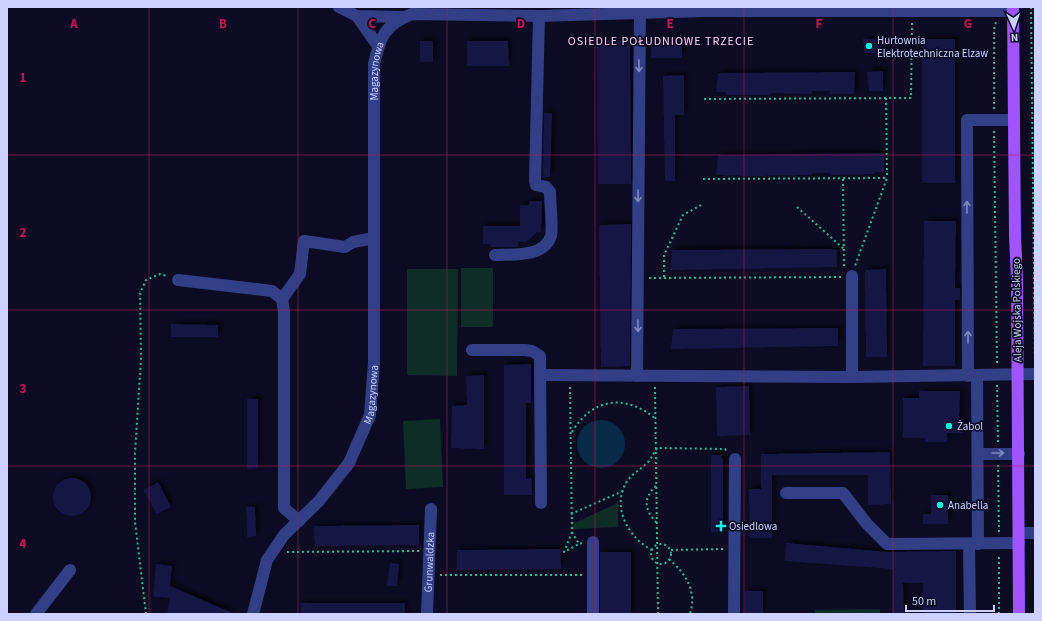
<svg xmlns="http://www.w3.org/2000/svg" width="1042" height="621" viewBox="0 0 1042 621" font-family="'Source Sans 3',sans-serif">
<style>
.green{fill:#0e2d26}
.water{fill:#072a46}
.building{fill:#171645;filter:url(#shadow)}
.lines{fill:none;stroke-linecap:round;stroke-linejoin:round}
.path{stroke:#23bd97;stroke-width:2;stroke-dasharray:2 3;stroke-linecap:butt}
.minor{stroke:#323f86;stroke-width:12}
.major{stroke:#9f54ff;stroke-width:12}
.oneway{stroke:#8088c2}
.grid{fill:none;stroke:#c2185b;stroke-width:1;stroke-opacity:0.55}
.poi-dot{fill:#00f8e3;stroke:#0b0c23;stroke-width:1.5}
.labels{text-anchor:middle;dominant-baseline:central;stroke-width:3.5;stroke-linejoin:round;paint-order:stroke}
.poi-label{font-size:11px;fill:#cdd1ff;stroke:#0b0c23;text-anchor:start}
.street-label{font-size:11px;fill:#cdd1ff;stroke:#0b0c23}
.neighbourhood-label{font-size:12px;letter-spacing:1px;fill:#ffcff6;stroke:#0b0c23}
.grid-label{font-size:13px;text-anchor:middle;font-weight:bold;fill:#c2185b;stroke:#0b0c23;stroke-width:3.5;stroke-linejoin:round;paint-order:stroke}
</style>
<defs>
<filter id="shadow"><feDropShadow dx="3.5" dy="-3.5" stdDeviation="2" flood-color="#0009"/></filter>
</defs>
<rect width="100%" height="100%" fill="#0b0c23"/>
<g class="green">
<rect x="461" y="268" width="32" height="59"/>
<polygon points="407,269 458,269 457,376 407,375"/>
<polygon points="440,419 443,487 406,489 403,421"/>
<polygon points="618,503 618,527 573,529 572,524"/>
<polygon points="880,609 880,614 815,614 815,610"/>
</g>
<circle class="water" cx="601" cy="444" r="24"/>
<g class="building">
<polygon points="863,39 882,39 882,53 865,53"/>
<rect x="922" y="39" width="33" height="144"/>
<polygon points="597,40 630,40 631,184 598,184"/>
<polygon points="657,40 682,40 682,58 651,58 651,45 658,45"/>
<rect x="420" y="41" width="13" height="21"/>
<polygon points="467,41 508,41 509,66 467,66"/>
<polygon points="883,71 883,91 869,91 867,72"/>
<polygon points="855,72 854,94 830,94 830,91 812,91 812,94 771,93 771,95 726,95 726,92 716,92 718,73"/>
<polygon points="684,75 684,115 675,115 675,181 665,181 663,76"/>
<polygon points="544,113 552,113 550,177 543,177"/>
<polygon points="884,153 884,172 875,172 875,174 831,175 831,173 812,173 812,175 749,176 716,175 718,155"/>
<polygon points="529,201 542,201 541,232 537,232 526,242 518,242 518,247 491,247 491,244 483,244 483,226 520,226 520,205 529,205"/>
<polygon points="924,221 956,221 955,288 960,288 960,300 955,300 955,366 923,366"/>
<polygon points="631,224 630,366 601,367 599,225"/>
<polygon points="837,249 837,267 670,270 672,250"/>
<polygon points="886,269 887,357 866,357 865,270"/>
<polygon points="171,324 218,325 218,337 171,337"/>
<polygon points="838,328 838,346 671,349 673,329"/>
<polygon points="531,364 531,403 526,403 526,479 532,478 532,495 504,495 504,365"/>
<polygon points="484,375 484,449 451,448 452,406 467,405 466,376"/>
<polygon points="749,386 750,435 717,436 716,387"/>
<polygon points="919,391 960,391 959,422 963,422 963,433 947,433 947,442 925,442 925,438 903,438 903,398 919,398"/>
<polygon points="247,399 258,399 258,468 247,469"/>
<polygon points="890,452 891,504 868,505 868,475 772,475 772,538 750,538 749,489 761,489 761,454"/>
<polygon points="711,455 721,455 723,460 723,528 722,532 711,532"/>
<circle cx="72" cy="497" r="19"/>
<polygon points="158,482 171,507 157,514 143,490"/>
<polygon points="931,495 948,495 948,524 923,524 923,514 931,514"/>
<polygon points="246,507 255,507 256,536 247,537"/>
<polygon points="419,525 419,545 315,546 314,526"/>
<polygon points="786,543 887,552 956,551 956,614 923,614 923,583 903,583 904,614 893,614 893,569 785,561"/>
<polygon points="561,549 561,569 457,570 457,550"/>
<rect x="600" y="552" width="31" height="62"/>
<polygon points="390,563 399,564 397,586 387,586"/>
<polygon points="156,564 172,566 170,586 235,614 167,614 170,598 153,596"/>
<rect x="745" y="591" width="18" height="23"/>
<rect x="301" y="603" width="104" height="11"/>
</g>
<g class="lines">
<g class="path">
<polyline points="1031,7 1035,364"/>
<polyline points="886,98 887,178"/>
<polyline points="704,99 911,98 912,22"/>
<polyline points="994,109 994,29 996,22"/>
<polyline points="994,131 997,363"/>
<polyline points="703,179 887,178 855,266"/>
<polyline points="843,179 844,267"/>
<polyline points="797,207 844,249"/>
<polyline points="664,277 664,255 683,215 703,204"/>
<polyline points="649,278 841,277"/>
<polyline points="997,385 998,443"/>
<polyline points="1035,386 1035,407"/>
<polyline points="570,387 572,532 579,544 582,543"/>
<polyline points="655,387 658,614"/>
<path d="M 572,432 C 593,397 626,394 656,419"/>
<polyline points="998,465 999,533"/>
<path d="M 656,486 C 643,498 644,510 657,523"/>
<polyline points="571,514 623,491"/>
<polyline points="572,532 564,552 579,544"/>
<circle cx="661" cy="554" r="10"/>
<path d="M 652,550 C 628,538 610,505 628,480 C 633,473 640,470 646,464 C 651,460 653,454 657,448 L 725,449 L 727,452"/>
<polyline points="671,550 724,549"/>
<polyline points="287,552 419,551"/>
<path d="M 669,559 C 686,574 697,591 690,614"/>
<polyline points="440,575 582,575"/>
<polyline points="146,614 135,522 135,453 141,359 140,293 146,280 160,274 167,276"/>
<polyline points="999,614 999,555"/>
</g>
<g class="minor">
<polyline points="339,7 357,16 403,17"/>
<polyline points="357,16 378,46"/>
<path d="M 495,255 C 512,254 544,258 551,236 C 553,228 550,202 550,192 L 546,187 L 536,185 L 535,181 L 539,16"/>
<polyline points="852,276 852,377"/>
<polyline points="178,280 272,291 282,299 284,312 284,508 299,521"/>
<polyline points="282,299 300,274 304,241 345,247 353,242 374,238"/>
<polyline points="472,350 525,350 532,351 540,356 541,503"/>
<polyline points="541,375 852,377 1035,374"/>
<polyline points="637,376 640,7"/>
<polyline points="968,376 967,120 1013,120"/>
<polyline points="977,376 978,544"/>
<polyline points="978,454 1019,454"/>
<polyline points="786,493 843,493 867,524 887,544 1019,543"/>
<polyline points="1019,533 1035,533"/>
<polyline points="969,545 970,614"/>
<polyline points="36,614 70,570"/>
<path id="s1" d="M 253,614 L 267,560 L 284,535 L 319,501 L 349,463 L 370,415 L 374,363 L 374,64 C 380,37 385,24 412,14 L 539,16 L 705,11 L 1013,11"/>
<path id="s2" d="M 427,614 L 431,509"/>
<polyline points="593,614 593,542"/>
<polyline points="734,614 735,459"/>
</g>
<polyline class="major" points="1013,7 1015,236 1017,279 1019,614"/>
</g>
<defs><path id="oneway-shaft" d="M-6 0H5M1.5-3L5.5 0L1.5 3" fill="none" stroke-width="1.6" stroke-linecap="round" stroke-linejoin="round"/></defs>
<g class="oneway">
<use href="#oneway-shaft" transform="translate(639 66) rotate(90)"/>
<use href="#oneway-shaft" transform="translate(638 196) rotate(90)"/>
<use href="#oneway-shaft" transform="translate(967 207) rotate(-90)"/>
<use href="#oneway-shaft" transform="translate(638 326) rotate(90)"/>
<use href="#oneway-shaft" transform="translate(968 337) rotate(-90)"/>
<use href="#oneway-shaft" transform="translate(998 453)"/>
</g>
<path class="grid" d="M 149,7 L 149,614M 298,7 L 298,614M 447,7 L 447,614M 595,7 L 595,614M 744,7 L 744,614M 893,7 L 893,614M 7,155 L 1035,155M 7,310 L 1035,310M 7,466 L 1035,466"/>
<g class="poi-dot">
<circle cx="869" cy="46" r="4"/>
<circle cx="949" cy="426" r="4"/>
<circle cx="940" cy="505" r="4"/>
<path d="M719 520h4v4h4v4h-4v4h-4v-4h-4v-4h4z"/>
</g>
<g class="labels">
<g class="poi-label">
<text x="877" y="40">Hurtownia<tspan x="877" dy="13">Elektrotechniczna Elzaw</tspan></text>
<text x="957" y="426">Żabol</text>
<text x="948" y="505">Anabella</text>
<text x="729" y="526">Osiedlowa</text>
</g>
<g class="street-label">
<text stroke="none"><textPath href="#s1" startOffset="580">Magazynowa</textPath></text>
<text transform="translate(1017 310) rotate(-91)">Aleja Wojska Polskiego</text>
<text stroke="none"><textPath href="#s1" startOffset="256">Magazynowa</textPath></text>
<text stroke="none"><textPath href="#s2" startOffset="52">Grunwaldzka</textPath></text>
</g>
<g class="neighbourhood-label">
<text x="661" y="41">OSIEDLE POŁUDNIOWE TRZECIE</text>
</g>
</g>
<g class="grid-label">
<text x="74" y="28">A</text>
<text x="223" y="28">B</text>
<text x="372" y="28">C</text>
<text x="521" y="28">D</text>
<text x="670" y="28">E</text>
<text x="819" y="28">F</text>
<text x="968" y="28">G</text>
<text x="23" y="82">1</text>
<text x="23" y="237">2</text>
<text x="23" y="393">3</text>
<text x="23" y="548">4</text>
</g>
<rect width="1042" height="621" fill="none" stroke="#cdd1ff" stroke-width="16"/>
<g transform="translate(1014 28) rotate(177)" stroke="#0b0c23" stroke-width="3" paint-order="stroke">
<path d="M0-3L7 15L0 10L-7 15Z" fill="#cdd1ff"/>
<text y="-6" font-size="11" font-weight="bold" text-anchor="middle" fill="#cdd1ff">N</text>
</g>
<path d="M906 605v6h88v-6" fill="none" stroke="#cdd1ff" stroke-width="2"/>
<text x="912" y="605" font-size="12" fill="#cdd1ff" stroke="#0b0c23" stroke-width="3" paint-order="stroke">50 m</text>
</svg>
